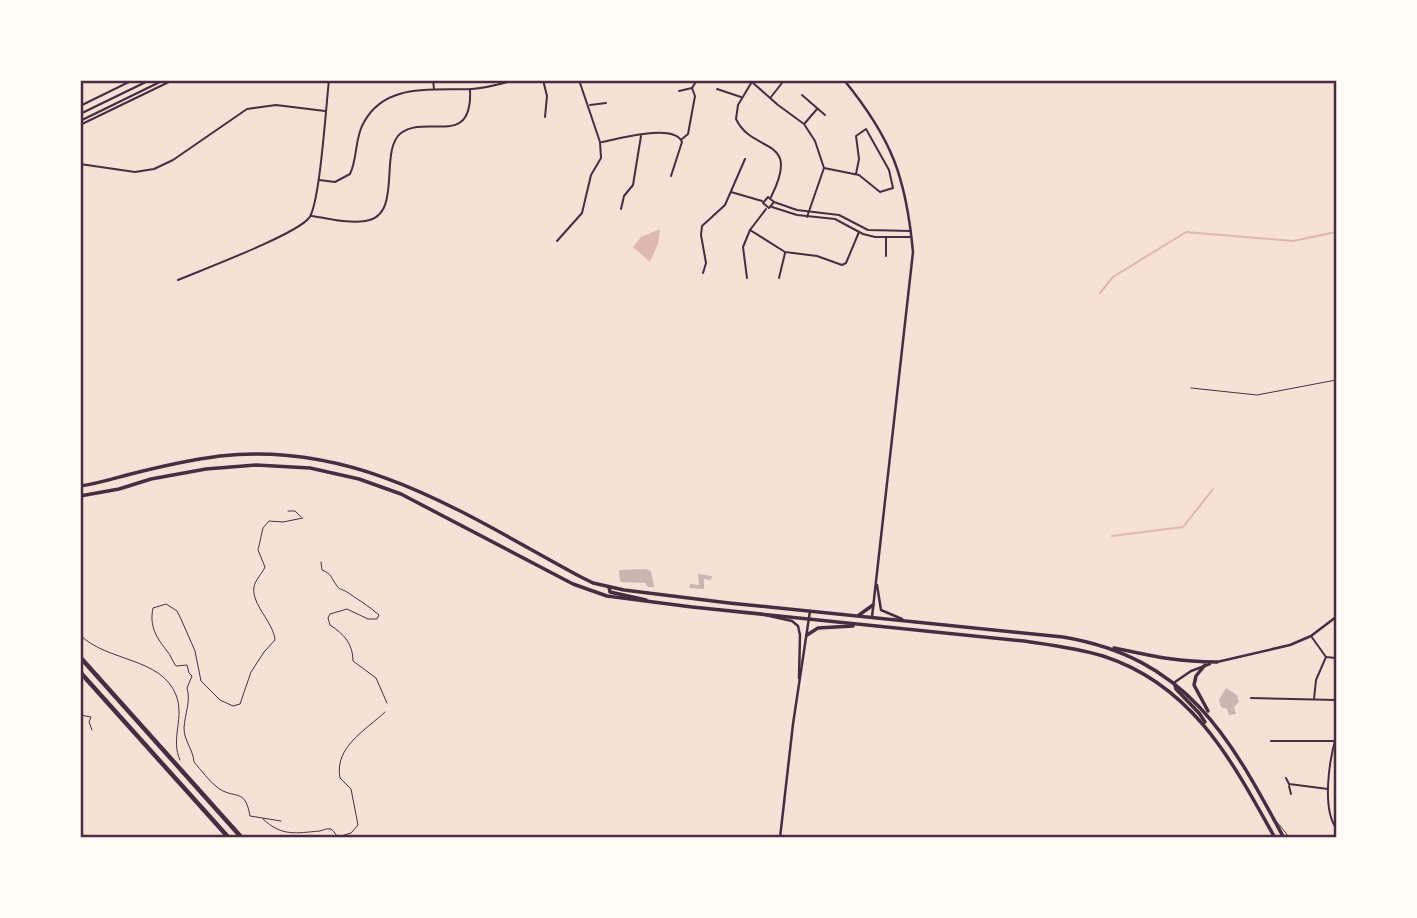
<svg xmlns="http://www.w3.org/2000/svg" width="1417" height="918" viewBox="0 0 1417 918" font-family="Manrope,sans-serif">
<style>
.water{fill:#dcb8b0}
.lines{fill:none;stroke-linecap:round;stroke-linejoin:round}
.stream{stroke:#dcb8b0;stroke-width:2}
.building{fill:#ccb4b1}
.path{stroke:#4a2c40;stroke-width:1}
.service{stroke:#4a2c40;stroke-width:1}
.minor{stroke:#4a2c40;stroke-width:2}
.secondary{stroke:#4a2c40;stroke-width:2.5}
.trunk{stroke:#4a2c40;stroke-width:3.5}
.motorway{stroke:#4a2c40;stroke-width:4.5}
.neatline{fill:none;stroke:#4a2c40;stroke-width:2.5}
</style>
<rect width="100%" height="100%" fill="#f7e1d7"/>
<polygon class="water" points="660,229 658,244 650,262 633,247 641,237"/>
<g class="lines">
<g class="stream">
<polyline points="1100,293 1113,277 1186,232 1293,241 1336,232"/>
<polyline points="1112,536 1183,527 1213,489"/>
</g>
</g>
<g class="building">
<polygon points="646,569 651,571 654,587 648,587 645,583 621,582 620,580 619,570"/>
<polygon points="698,574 712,576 711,580 704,579 704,589 689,588 690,584 699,585"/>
<polygon points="1226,688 1237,695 1239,702 1234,707 1236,714 1229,715 1227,709 1221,707 1219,700"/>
</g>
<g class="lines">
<g class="path">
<polyline points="1191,388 1257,395 1336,380"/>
<polyline points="288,511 295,511 301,517"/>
<path d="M 321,562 L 322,570 C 332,574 331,578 337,586 C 340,590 342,589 347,592 C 357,599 369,606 379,615 L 377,619 L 368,619 L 347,609 L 330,614 L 328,618 L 330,625 C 344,634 353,644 353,661 L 376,678 L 387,703"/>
<path d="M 80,635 C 107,662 161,657 176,695 C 185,717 170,739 180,760"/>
<polyline points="80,715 91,717 89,722 92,730"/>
<path d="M 263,819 C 282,837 296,833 320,831 C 324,830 327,828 331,829 C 334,831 336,835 338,837 L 351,833 L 358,825 L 351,789 L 340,778 C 334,747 366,730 385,712"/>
<path d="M 281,821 L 250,816 C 245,787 235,800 218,788 C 209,781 201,770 194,762 C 193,749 184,741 184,728 C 185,713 191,701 187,688 L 192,676 L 189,673 L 187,665 L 176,666 C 172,661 171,655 167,651 C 157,638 149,627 153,608 L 166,604 L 177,611 L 181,619 L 195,651 L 201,681 L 220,700 L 233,706 L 240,704 L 251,672 L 264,652 L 275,640 C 274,623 251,604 254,587 C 255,580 262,574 265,567 L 258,550 L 263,528 L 269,521 L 283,522 L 303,518"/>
</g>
<polyline class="service" points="1276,821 1290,838"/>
<g class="minor">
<polyline points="433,80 434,89"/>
<polyline points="543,80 547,96 545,117"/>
<path d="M 753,80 L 738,105 L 736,119 C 753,155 802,135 771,197"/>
<polyline points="752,82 778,105 804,124 815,141 824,168 807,217"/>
<polyline points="717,89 741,97"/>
<polyline points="679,91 692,88 697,80"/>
<polyline points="802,95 825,115"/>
<polyline points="771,97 782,83"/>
<polyline points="590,105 606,103"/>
<polyline points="80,106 133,80"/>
<polyline points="805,123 817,109"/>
<polyline points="80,125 173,80"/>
<polyline points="682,139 688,134 695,96 692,88"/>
<path d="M 602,142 C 619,139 674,123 682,142 L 671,176"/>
<polyline points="80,164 135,172 154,169 173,160 247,109 276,105 325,111"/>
<polyline points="824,168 859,175 880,192 893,188 889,170 866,129 856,136 859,159 856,174"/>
<path d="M 319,180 L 335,182 L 350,174 C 358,158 354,139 364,122 C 386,82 433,91 472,89 C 487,88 501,84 515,80"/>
<polyline points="731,192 762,201"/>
<polyline points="774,202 769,208 763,203 768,197 774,202 797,210 839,215 868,230 911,231"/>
<polyline points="772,207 797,215 835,219 863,234 875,237 910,237"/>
<polyline points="621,209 624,196 633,185 641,136"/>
<path d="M 311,216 C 328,218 348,224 365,221 C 404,216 378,151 401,133 C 428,114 473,149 470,89"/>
<polyline points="750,230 785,252 817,256 842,265 846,263 859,232"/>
<polyline points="886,237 886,256"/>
<polyline points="557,241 582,213 591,175 601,158 600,142 579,80"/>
<polyline points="703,273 706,263 701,235 702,226 725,205 745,159"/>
<polyline points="747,278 743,247 750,230 766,209"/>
<polyline points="779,278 785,253"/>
<path d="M 178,280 C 204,269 295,235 309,218 C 320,204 326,105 329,80"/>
<polyline points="1311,636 1326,657 1336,658"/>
<polyline points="1251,698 1336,700"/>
<polyline points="1314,699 1316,680 1326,657"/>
<path d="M 1336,737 C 1329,761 1322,808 1336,828"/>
<polyline points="1271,741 1335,741"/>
<polyline points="1286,778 1289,784 1328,789"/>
<polyline points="1289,786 1291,794"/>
</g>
<g class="secondary">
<path d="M 844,80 C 892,139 906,177 913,252 L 872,617"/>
<polyline points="80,114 150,80"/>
<polyline points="80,121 164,80"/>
<polyline points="877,585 881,610 902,619"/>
<polyline points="765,615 792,621 798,626 800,635 799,678"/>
<polyline points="1217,662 1290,645 1311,636 1336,617"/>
<polyline points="1175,682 1191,671 1210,664"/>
<polyline points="780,838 793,724 810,611"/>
</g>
<g class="trunk">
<path d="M 80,486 C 96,484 112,479 127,475 C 158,467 189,460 220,456 C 360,441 464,514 581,577 L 593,583 L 624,590 L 729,603 L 1063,637 C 1187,658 1229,736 1284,838"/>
<path d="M 80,496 L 119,489 L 151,479 L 206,469 L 256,465 L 310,468 L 359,479 L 401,494 L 573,584 L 607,596 L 692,607 L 1024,641 C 1051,645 1077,648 1103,656 C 1193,685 1232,761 1275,838"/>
<polyline points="609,587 610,592 646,600"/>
<polyline points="859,615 873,605"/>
<polyline points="807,635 818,628 853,626"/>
<path d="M 1114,648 C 1152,656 1177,662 1217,662"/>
<polyline points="1205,665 1196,676 1194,685 1208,711"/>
<polyline points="1175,685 1176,689 1199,713 1205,722"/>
</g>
<g class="motorway">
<polyline points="80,657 242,838"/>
<polyline points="80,672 229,838"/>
</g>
</g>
<rect width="1417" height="918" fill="none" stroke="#fffaf5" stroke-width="164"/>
<rect x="82" y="82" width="1253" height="754" class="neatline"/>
</svg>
